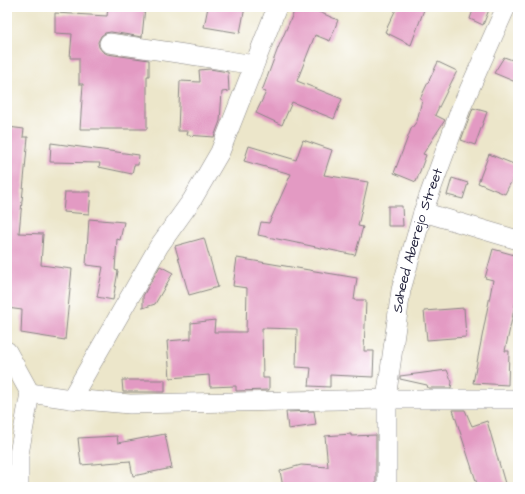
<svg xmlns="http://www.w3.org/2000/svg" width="525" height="494" viewBox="0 0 525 494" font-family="'Architects Daughter',sans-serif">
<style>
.building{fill:#e39ac3}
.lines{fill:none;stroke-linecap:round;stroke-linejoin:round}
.minor-casing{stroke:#878482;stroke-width:20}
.minor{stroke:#fff;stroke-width:19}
.labels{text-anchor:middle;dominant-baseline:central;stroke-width:3;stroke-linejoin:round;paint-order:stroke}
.street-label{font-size:14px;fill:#22223b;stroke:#fff}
</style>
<rect width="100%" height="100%" fill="#fff"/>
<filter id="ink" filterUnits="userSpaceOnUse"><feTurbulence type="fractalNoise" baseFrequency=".025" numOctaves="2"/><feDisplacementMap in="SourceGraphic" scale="8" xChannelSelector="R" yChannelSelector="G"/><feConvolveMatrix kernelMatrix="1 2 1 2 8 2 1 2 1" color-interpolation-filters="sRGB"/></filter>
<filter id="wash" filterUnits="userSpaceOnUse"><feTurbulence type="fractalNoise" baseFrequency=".012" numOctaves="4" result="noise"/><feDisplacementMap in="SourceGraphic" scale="16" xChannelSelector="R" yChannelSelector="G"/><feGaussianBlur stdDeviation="0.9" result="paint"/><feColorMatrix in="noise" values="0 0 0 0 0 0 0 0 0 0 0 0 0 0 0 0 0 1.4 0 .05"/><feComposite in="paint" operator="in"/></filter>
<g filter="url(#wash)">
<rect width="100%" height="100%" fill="#ece6ca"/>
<g id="blocks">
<g class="building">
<polygon points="108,7 145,7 142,37 111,32 105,33 101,36 98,42 99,47 102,51 107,54 149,60 149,76 147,76 147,129 80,129 83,84 79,84 79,58 70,58 72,34 55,33 55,13 107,16"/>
<polygon points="208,7 245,7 240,33 204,27"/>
<polygon points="296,7 307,7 338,20 330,41 315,35 297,81 342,99 334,119 292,102 282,125 256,113 266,92 262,91 278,48"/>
<polygon points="397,7 425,7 411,45 385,32"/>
<polygon points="474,7 490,7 483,25 470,19"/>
<polygon points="504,57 518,62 518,83 494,73"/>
<polygon points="438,62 457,71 435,115 445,120 423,154 426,155 416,182 394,173 411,129 417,121 422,100 420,99"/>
<polygon points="210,69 228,72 229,91 222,92 220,121 214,137 187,135 188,131 178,131 180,81 200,82 199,70"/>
<polygon points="473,108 487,112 475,145 461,140"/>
<polygon points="8,127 24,129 23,137 28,137 19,233 43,234 41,265 72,269 65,340 21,333 22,310 7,308 7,141"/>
<polygon points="303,140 332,150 324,175 368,182 358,226 363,227 355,255 258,235 261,222 269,223 291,174 244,161 249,146 296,160"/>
<polygon points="51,143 139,155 138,165 134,165 132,174 99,167 100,163 50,162"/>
<polygon points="489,154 516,165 512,180 505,194 478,183"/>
<polygon points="452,178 468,183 463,199 447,195"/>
<polygon points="65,192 91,192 89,214 63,212"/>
<polygon points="388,206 402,206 403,226 388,226"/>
<polygon points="89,219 124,222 120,240 117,239 115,270 118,271 113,300 97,297 103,267 86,265"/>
<polygon points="204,238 218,287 189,295 175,246"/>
<polygon points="493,249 518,256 518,291 505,351 509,351 508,385 473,383 493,280 485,278"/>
<polygon points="237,258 357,278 354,300 366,300 364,351 374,351 373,377 330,375 330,387 309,386 311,368 296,367 297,329 262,328 263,378 269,378 269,390 236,391 236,386 210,387 209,375 170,378 167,341 191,339 191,323 215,320 214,332 246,332 247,288 233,286"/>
<polygon points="160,266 173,273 155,304 143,308 143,296"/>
<polygon points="464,308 466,337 427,340 424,311"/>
<polygon points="447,370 452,382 451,388 428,388 427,385 400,379 400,376"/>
<polygon points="122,380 165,380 165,392 123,392"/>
<polygon points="453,410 465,410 472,426 487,421 506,487 478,487"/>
<polygon points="314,411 316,425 288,429 286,412"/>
<polygon points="165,434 172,468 133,476 130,461 81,465 78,438 117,436 118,443"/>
<polygon points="351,434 351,436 376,435 376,487 283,487 280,471 301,465 328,467 325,436"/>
</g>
</g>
</g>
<g filter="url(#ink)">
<use href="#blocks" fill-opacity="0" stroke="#878482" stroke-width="1"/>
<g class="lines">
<defs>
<g id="minor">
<polyline points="109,43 198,56 254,65"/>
<polyline points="423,212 518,240"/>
<polyline points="7,351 30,393 19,454 19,487"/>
<polyline points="30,393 71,399 130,404 388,399 518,399"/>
<polyline points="71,399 159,246 192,200 220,152 277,7"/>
<path id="s1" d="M 387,487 L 387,392 L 401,290 L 423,212 L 461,108 L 506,7"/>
</g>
</defs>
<use href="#minor" class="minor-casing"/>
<use href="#minor" class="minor"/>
</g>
</g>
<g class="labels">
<g class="street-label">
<text stroke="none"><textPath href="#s1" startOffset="250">Saheed Aberejo Street</textPath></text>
</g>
</g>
<rect width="525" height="494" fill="none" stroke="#fff" stroke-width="24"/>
</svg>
